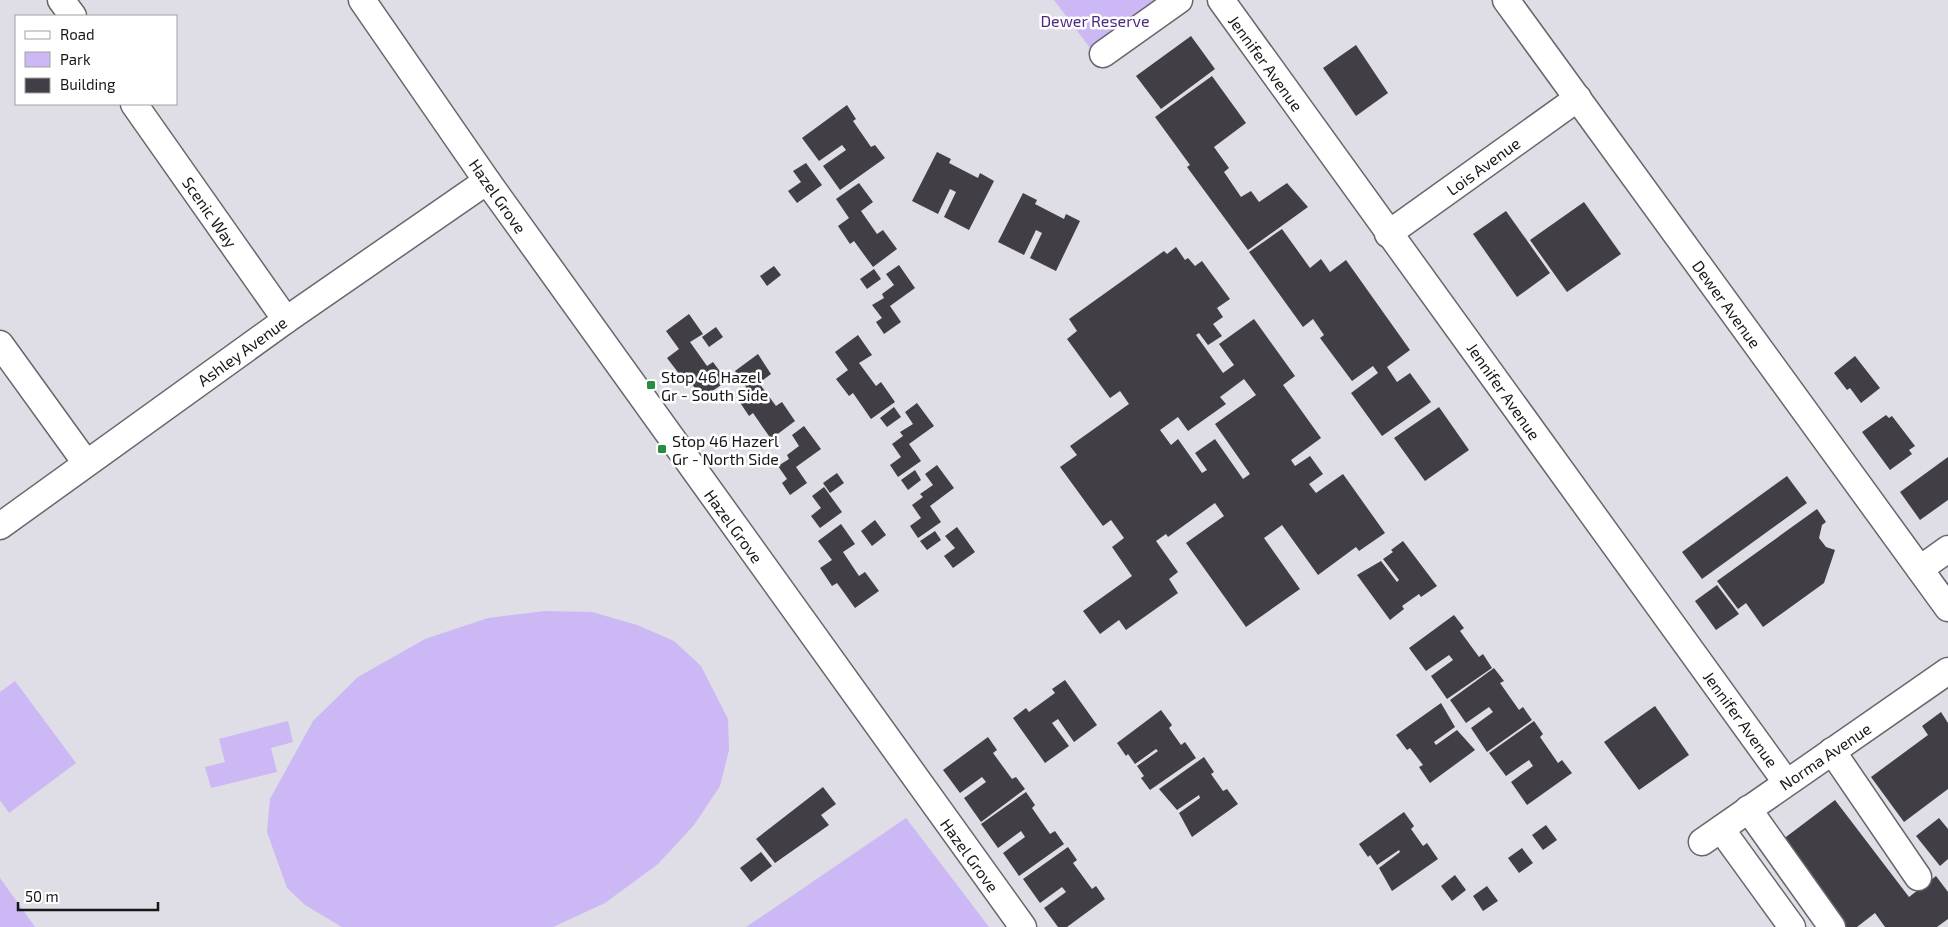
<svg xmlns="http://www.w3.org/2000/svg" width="1948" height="927" viewBox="0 0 1948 927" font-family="'Exo 2',sans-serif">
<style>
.green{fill:#cbb8f5}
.building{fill:#413f45;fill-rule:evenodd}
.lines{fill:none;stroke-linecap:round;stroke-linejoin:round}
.minor-casing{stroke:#68666c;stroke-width:29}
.minor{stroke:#fff;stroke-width:26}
.poi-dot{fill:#268d43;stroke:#fff;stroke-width:2}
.labels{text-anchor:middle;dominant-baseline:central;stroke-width:5;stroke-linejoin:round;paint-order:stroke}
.park-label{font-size:16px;fill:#4e2b81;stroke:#fff}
.street-label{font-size:16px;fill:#171619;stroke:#fff}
.poi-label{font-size:16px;fill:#171619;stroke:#fff;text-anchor:start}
</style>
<rect width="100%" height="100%" fill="#dfdde5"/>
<g class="green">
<polygon points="1054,0 1158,0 1090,48"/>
<polygon points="545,611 592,612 637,625 674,641 701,666 728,719 729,750 720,786 694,825 658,864 605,903 553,927 342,927 305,905 287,888 267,832 270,799 313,721 358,677 425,639 488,618"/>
<polygon points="15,681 76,763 9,813 0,800 0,692"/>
<polygon points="288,721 293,742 271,748 277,772 211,788 205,767 225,762 219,739"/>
<polygon points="906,818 989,927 746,927 764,915"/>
<polygon points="0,878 35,927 0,927"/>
</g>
<g class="building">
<polygon points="1191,36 1215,69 1161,109 1136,76"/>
<polygon points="1356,45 1388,93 1356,116 1323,68"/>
<polygon points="1212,76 1246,123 1194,162 1214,147 1229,168 1224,172 1241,197 1251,191 1259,202 1287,183 1308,207 1248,250 1187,167 1190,165 1155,117"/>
<polygon points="847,105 856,119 853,121 871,147 875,145 885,158 840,190 823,166 846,150 842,145 819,161 802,138"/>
<polygon points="937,152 951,159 949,163 978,178 980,173 994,181 969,230 944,217 956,192 950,189 938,214 912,201"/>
<polygon points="806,163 822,185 797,203 788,191 801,182 793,171"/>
<polygon points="859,183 873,202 861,211 877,234 883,230 897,249 873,267 854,241 850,244 838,226 849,218 836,199"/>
<polygon points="1023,193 1037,200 1035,204 1064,219 1066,214 1080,221 1056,271 1030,258 1042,233 1036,230 1024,255 998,242"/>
<polygon points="1584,202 1621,254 1567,292 1530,240"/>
<polygon points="1506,211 1550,273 1517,297 1473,234"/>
<polygon points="1282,229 1310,268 1321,259 1330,272 1346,260 1410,350 1387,367 1397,382 1410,373 1431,402 1382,436 1351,393 1378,373 1373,366 1352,381 1320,338 1324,335 1313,319 1303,327 1249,252"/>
<path d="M 1176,247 L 1185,260 L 1188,258 L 1195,266 L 1202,261 L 1230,299 L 1217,308 L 1223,317 L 1213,324 L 1222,336 L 1208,345 L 1199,333 L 1196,335 L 1223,373 L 1234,365 L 1219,344 L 1254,319 L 1295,376 L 1283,385 L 1321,438 L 1291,460 L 1295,466 L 1310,456 L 1323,474 L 1309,484 L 1316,493 L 1343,474 L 1385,533 L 1359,551 L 1356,547 L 1318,575 L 1282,525 L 1264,538 L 1300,589 L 1246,627 L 1186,543 L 1224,516 L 1215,503 L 1168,537 L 1166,534 L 1156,541 L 1178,572 L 1169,579 L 1178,593 L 1126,630 L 1119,620 L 1100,634 L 1083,611 L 1132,576 L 1112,547 L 1124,538 L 1111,520 L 1103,526 L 1060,467 L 1077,455 L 1070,446 L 1129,404 L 1120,391 L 1110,398 L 1067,339 L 1077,331 L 1069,319 L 1164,251 L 1167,254 ZM 1244,379 L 1256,395 L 1215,424 L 1250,474 L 1243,479 L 1215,439 L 1195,453 L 1207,470 L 1202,473 L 1178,439 L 1171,445 L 1160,430 L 1178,417 L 1188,431 L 1226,404 L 1220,397 Z"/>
<polygon points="899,265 915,288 890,306 901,322 884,334 876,322 882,318 872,305 884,298 882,294 894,285 886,274"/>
<polygon points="774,266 781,275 767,286 760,276"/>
<polygon points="874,269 881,279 867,289 860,279"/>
<polygon points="689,314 703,334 690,342 707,366 713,362 727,381 702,398 684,373 680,375 667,358 679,349 666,331"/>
<polygon points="716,327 723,337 709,347 702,337"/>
<polygon points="858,335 872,355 859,363 876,386 881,382 895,402 871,419 853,393 849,396 836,379 848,370 835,352"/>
<polygon points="758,354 771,374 759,383 776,406 782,402 795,421 771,439 753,413 749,416 737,398 748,390 735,371"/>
<polygon points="1855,356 1880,388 1861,403 1850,388 1847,390 1834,373"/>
<polygon points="917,403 934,426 909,444 921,461 898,477 890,465 901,457 892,444 903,436 900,432 913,424 905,412"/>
<polygon points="894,407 901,417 887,427 880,418"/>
<polygon points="1439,407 1469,450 1425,481 1394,438"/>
<polygon points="1886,415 1889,418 1892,416 1915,446 1909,450 1912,454 1890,470 1862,432"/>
<polygon points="804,426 821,449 796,467 807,483 790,495 782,483 787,479 778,466 789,459 787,455 799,446 792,435"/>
<polygon points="1948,457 1948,500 1920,520 1900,492"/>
<polygon points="937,465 954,488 930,506 941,522 918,538 910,526 921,518 912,505 923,497 920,494 933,485 925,474"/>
<polygon points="915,470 921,480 908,490 901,480"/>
<polygon points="837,473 844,483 830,493 823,483"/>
<polygon points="1787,476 1807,503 1702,579 1682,552"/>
<polygon points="824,487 842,512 820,528 811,516 821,508 812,496"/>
<polygon points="1817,509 1826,522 1822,525 1819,538 1826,547 1835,550 1824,583 1763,627 1746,603 1738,609 1717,581"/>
<polygon points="875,520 886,535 872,546 861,531"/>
<polygon points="841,524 855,544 843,552 859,576 865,572 879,591 855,608 837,583 832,586 820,568 832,560 818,541"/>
<polygon points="957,527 975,552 953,568 944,556 955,548 945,536"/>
<polygon points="935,531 941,540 927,550 920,541"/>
<polygon points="1403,541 1437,586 1421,597 1419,594 1402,606 1404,609 1390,620 1357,575 1381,561 1397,582 1399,580 1383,559 1393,552 1391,550"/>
<polygon points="1717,585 1739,614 1716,630 1695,601"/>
<polygon points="1454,615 1464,628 1460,631 1479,657 1483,654 1492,668 1447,699 1431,676 1453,660 1449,655 1426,671 1409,648"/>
<polygon points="1494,668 1504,681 1500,683 1519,710 1523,707 1532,720 1487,752 1471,728 1493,712 1489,707 1466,723 1450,700"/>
<polygon points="1065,680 1097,725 1074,742 1058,719 1052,723 1069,746 1045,763 1013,718 1026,708 1029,712 1055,693 1052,689"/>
<polygon points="1441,703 1455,727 1434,742 1436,745 1457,730 1475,750 1430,783 1419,767 1423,765 1410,748 1407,750 1396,735"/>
<polygon points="1655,706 1689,755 1639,790 1604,742"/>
<polygon points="1161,710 1172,725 1169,728 1181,745 1185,742 1196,758 1150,790 1141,778 1144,776 1137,766 1158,751 1156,749 1135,764 1128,754 1126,756 1117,743"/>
<polygon points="1941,712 1948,723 1948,789 1904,822 1871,777 1928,735 1922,726"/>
<polygon points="1534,721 1543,734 1540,737 1558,763 1562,760 1572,773 1527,805 1511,782 1533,766 1529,760 1506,776 1489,753"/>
<polygon points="988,737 997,750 993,753 1012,779 1016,777 1025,789 981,822 964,798 986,782 982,777 960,793 943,770"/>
<polygon points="1204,757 1214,772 1211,774 1223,791 1227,789 1238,804 1192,837 1179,813 1200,798 1199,795 1177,810 1159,789"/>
<polygon points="823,787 836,804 821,815 829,825 775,863 756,839"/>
<polygon points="1026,792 1035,805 1032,808 1050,834 1055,831 1064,844 1019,876 1003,853 1025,837 1021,831 998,848 981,824"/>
<polygon points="1835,800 1909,897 1936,876 1948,892 1948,919 1937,927 1885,927 1875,913 1857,927 1842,927 1778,843"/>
<polygon points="1404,812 1414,826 1411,829 1423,846 1427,843 1438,859 1392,891 1379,868 1400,852 1399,850 1377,865 1370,855 1368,857 1359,844"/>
<polygon points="1939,818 1948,829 1948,859 1940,866 1916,836"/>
<polygon points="1546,825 1557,840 1543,850 1532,835"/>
<polygon points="1068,847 1077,860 1073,863 1092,889 1096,886 1105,899 1067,927 1058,927 1044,908 1066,892 1062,887 1040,903 1023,879"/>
<polygon points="1522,848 1533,863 1519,873 1508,858"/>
<polygon points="761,852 772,866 751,882 740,868"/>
<polygon points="1455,875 1466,890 1452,901 1441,886"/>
<polygon points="1487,886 1498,901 1483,911 1473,896"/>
</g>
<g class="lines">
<defs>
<g id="minor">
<polyline points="61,0 73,16"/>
<polyline points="362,0 487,181 1023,927"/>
<polyline points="1221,0 1786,782"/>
<polyline points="1506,0 1948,608"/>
<polyline points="1103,54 1179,0"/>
<polyline points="134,104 286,320"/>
<polyline points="1388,234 1578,98"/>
<polyline points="0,344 86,463"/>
<polyline points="0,526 286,320 487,181"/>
<polyline points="1920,569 1948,549"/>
<polyline points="1832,751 1918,877"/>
<polyline points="1748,809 1832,927"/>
<polyline points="1721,829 1792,927"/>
<polyline points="1702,842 1948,671"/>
</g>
</defs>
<use href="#minor" class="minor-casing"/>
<use href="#minor" class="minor"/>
</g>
<g class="poi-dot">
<rect x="646" y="380" width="10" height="10" rx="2.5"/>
<rect x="657" y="444" width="10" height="10" rx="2.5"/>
</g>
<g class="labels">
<g class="park-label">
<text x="1095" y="20">Dewer Reserve</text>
</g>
<g class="street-label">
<text transform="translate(1266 63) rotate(54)">Jennifer Avenue</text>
<text transform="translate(1483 166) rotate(-36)">Lois Avenue</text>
<text transform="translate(498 196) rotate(55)">Hazel Grove</text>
<text transform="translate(210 212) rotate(55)">Scenic Way</text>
<text transform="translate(1727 304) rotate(54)">Dewer Avenue</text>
<text transform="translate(242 351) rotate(-36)">Ashley Avenue</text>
<text transform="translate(1504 391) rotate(55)">Jennifer Avenue</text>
<text transform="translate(734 526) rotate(54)">Hazel Grove</text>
<text transform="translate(1741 719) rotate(54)">Jennifer Avenue</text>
<text transform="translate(1825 756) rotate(-34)">Norma Avenue</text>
<text transform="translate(970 855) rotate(54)">Hazel Grove</text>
</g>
<g class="poi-label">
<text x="661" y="376">Stop 46 Hazel<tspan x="661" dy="18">Gr - South Side</tspan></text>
<text x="672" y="440">Stop 46 Hazerl<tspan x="672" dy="18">Gr - North Side</tspan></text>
</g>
</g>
<rect x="15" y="15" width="162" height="90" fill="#ffffff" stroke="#a2a2a3"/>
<rect x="25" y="31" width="25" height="8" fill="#ffffff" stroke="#a2a2a3"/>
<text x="60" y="40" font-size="15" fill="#171619">Road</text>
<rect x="25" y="52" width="25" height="15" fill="#cbb8f5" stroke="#a2a2a3"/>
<text x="60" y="65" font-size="15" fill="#171619">Park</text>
<rect x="25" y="78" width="25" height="15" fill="#413f45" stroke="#a2a2a3"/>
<text x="60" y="90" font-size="15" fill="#171619">Building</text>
<path d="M18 902v8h140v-8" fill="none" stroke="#171619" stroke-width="2.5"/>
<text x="25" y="902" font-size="15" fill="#171619" stroke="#ffffff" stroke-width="4" paint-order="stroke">50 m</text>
</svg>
